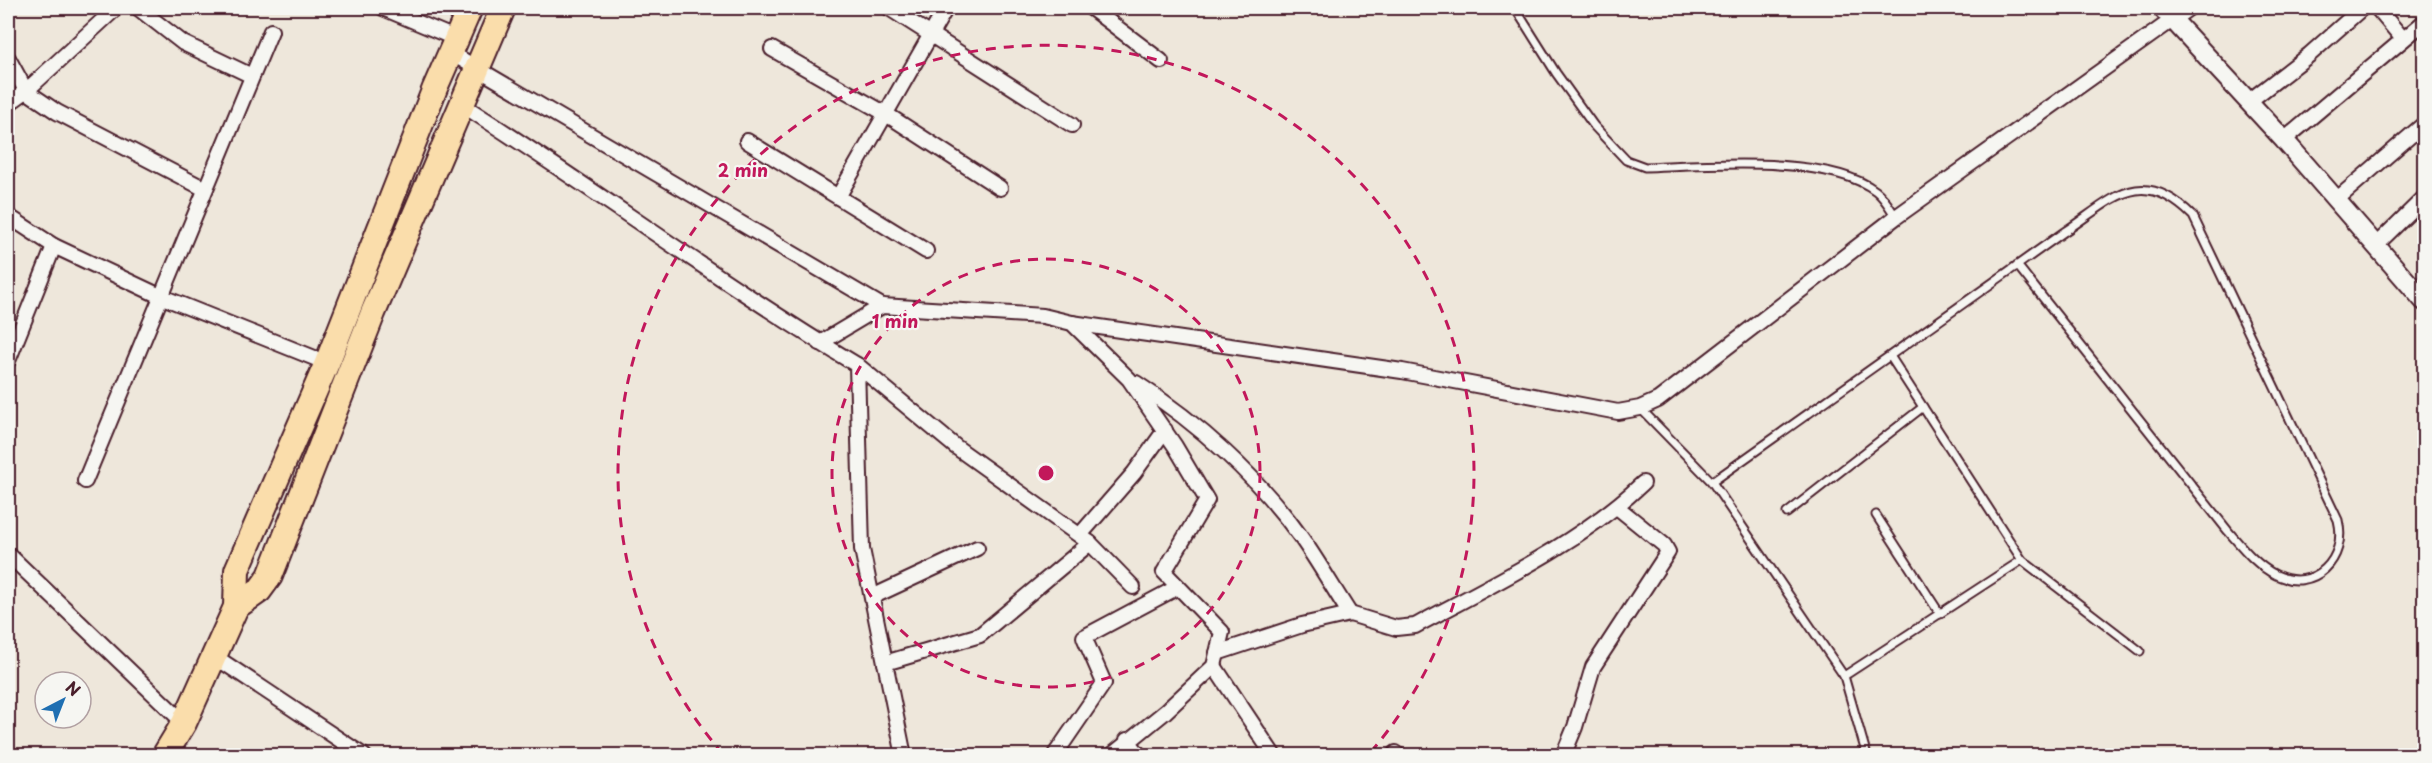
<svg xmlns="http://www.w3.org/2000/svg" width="2432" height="763" viewBox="0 0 2432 763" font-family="'Playpen Sans',sans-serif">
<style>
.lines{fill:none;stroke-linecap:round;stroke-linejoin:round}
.service-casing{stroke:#4a1f2b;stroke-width:11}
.minor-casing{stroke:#4a1f2b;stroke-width:18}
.tertiary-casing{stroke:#4a1f2b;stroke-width:22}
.trunk-casing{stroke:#4a1f2b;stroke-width:28}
.service{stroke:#f6f6f2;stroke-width:7}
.minor{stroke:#f6f6f2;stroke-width:14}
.tertiary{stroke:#f6f6f2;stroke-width:18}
.trunk{stroke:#faddab;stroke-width:24}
.ring{fill:none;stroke:#c2185b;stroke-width:3;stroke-dasharray:10 8}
.centre{fill:#c2185b;stroke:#f6f6f2;stroke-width:3}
.ring-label{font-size:18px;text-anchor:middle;font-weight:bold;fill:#c2185b;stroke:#f6f6f2;stroke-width:4.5;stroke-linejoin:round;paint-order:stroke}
</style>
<rect width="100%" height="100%" fill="#eee7db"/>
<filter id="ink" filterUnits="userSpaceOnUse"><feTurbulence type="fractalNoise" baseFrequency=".0167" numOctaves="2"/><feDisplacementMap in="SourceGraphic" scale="12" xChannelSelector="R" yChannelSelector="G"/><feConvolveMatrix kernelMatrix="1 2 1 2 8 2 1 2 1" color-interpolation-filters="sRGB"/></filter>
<g filter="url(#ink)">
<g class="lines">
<defs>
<g id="service">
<path d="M 1515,8 L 1556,73 L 1594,126 L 1626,160 L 1645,167 C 1704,165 1829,154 1876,191 C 1885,198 1890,208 1896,217"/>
<polyline points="1890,356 2022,560 2140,651"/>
<polyline points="1640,408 1712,482 1844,676 1867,756"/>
<path d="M 1712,482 L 2064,232 C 2114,199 2140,164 2193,216 L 2338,520 C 2348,559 2314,593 2276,575 C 2256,565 2242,547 2228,531 L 2017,265"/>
<polyline points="1787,513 1923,407"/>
<polyline points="1876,515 1940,614"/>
<polyline points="1844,676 2022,560"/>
</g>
<g id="minor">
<polyline points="138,8 183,43 252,76"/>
<polyline points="383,8 457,39"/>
<polyline points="889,8 1072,125"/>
<polyline points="1091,8 1161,61"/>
<polyline points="2377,8 2403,39"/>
<polyline points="772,49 886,114 1000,188"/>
<polyline points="451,53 882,306"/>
<polyline points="8,58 26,91 57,112 205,189"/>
<polyline points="2248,102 2309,55 2362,8"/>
<polyline points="8,104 26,91 116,8"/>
<path d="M 461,104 C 595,189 721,283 857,365 L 862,549 L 904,756"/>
<polyline points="2284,140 2424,22"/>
<polyline points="747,141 926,251"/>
<polyline points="838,197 946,8"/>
<polyline points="2336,200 2424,124"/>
<polyline points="8,216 54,246 160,296 327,363"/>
<polyline points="2376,245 2424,198"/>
<polyline points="1072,323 1402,371 1618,412 1640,408 1658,400 1896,217 2189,8"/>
<polyline points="820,343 882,306 1043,316 1072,323 1129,379 1175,446 1207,500 1164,572 1222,632 1214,666 1165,712 1111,756"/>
<polyline points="8,361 54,246"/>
<polyline points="857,365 956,447 1090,543 980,635 885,663"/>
<path d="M 1136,383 C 1198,423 1257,476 1300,536 C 1318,561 1333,588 1350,614 L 1302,625 L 1217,653"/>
<polyline points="85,481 271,31"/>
<polyline points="1080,535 1134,473 1165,430"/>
<polyline points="1090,543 1133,587"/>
<polyline points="8,554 184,723"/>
<polyline points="872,597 977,548"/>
<path d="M 1350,614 L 1396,628 L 1415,626 C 1491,585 1580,543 1643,483"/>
<polyline points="214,656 364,756"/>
<polyline points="1214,666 1274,756"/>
<polyline points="1127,740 1140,756"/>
<polyline points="1054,756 1104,683 1084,637 1178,587"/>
<polyline points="1395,756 1396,753"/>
<polyline points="1563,756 1575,727 1593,667 1668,552 1664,545 1617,507"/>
</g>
<polyline id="tertiary" points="2162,8 2284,140 2424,301"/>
<g id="trunk">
<polyline points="236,607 259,591 270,576 373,313 503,8"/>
<polyline points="164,756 184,723 236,607 237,570 327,363 435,88 470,8"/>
</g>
</defs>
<use href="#service" class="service-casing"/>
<use href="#minor" class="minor-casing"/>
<use href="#tertiary" class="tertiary-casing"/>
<use href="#trunk" class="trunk-casing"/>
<use href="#service" class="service"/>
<use href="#minor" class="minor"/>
<use href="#tertiary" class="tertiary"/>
<use href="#trunk" class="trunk"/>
</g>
</g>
<g class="ring">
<circle cx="1046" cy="473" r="214"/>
<path d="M723 754A428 428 0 1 1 1369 754"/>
</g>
<circle cx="1046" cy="473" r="9" class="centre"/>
<g class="ring-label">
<text x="743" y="177">2 min</text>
<text x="895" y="328">1 min</text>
</g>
<rect width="2432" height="763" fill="none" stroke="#f6f6f2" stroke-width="30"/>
<rect x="15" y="15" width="2402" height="733" fill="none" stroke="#4a1f2b" stroke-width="2" filter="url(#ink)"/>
<g transform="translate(63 700) rotate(42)"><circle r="28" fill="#f6f6f2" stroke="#b1a0a2" stroke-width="1.5"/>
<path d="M0-4.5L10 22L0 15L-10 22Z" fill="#1f6fb2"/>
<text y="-9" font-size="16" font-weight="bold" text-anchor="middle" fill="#4a1f2b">N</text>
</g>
</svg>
